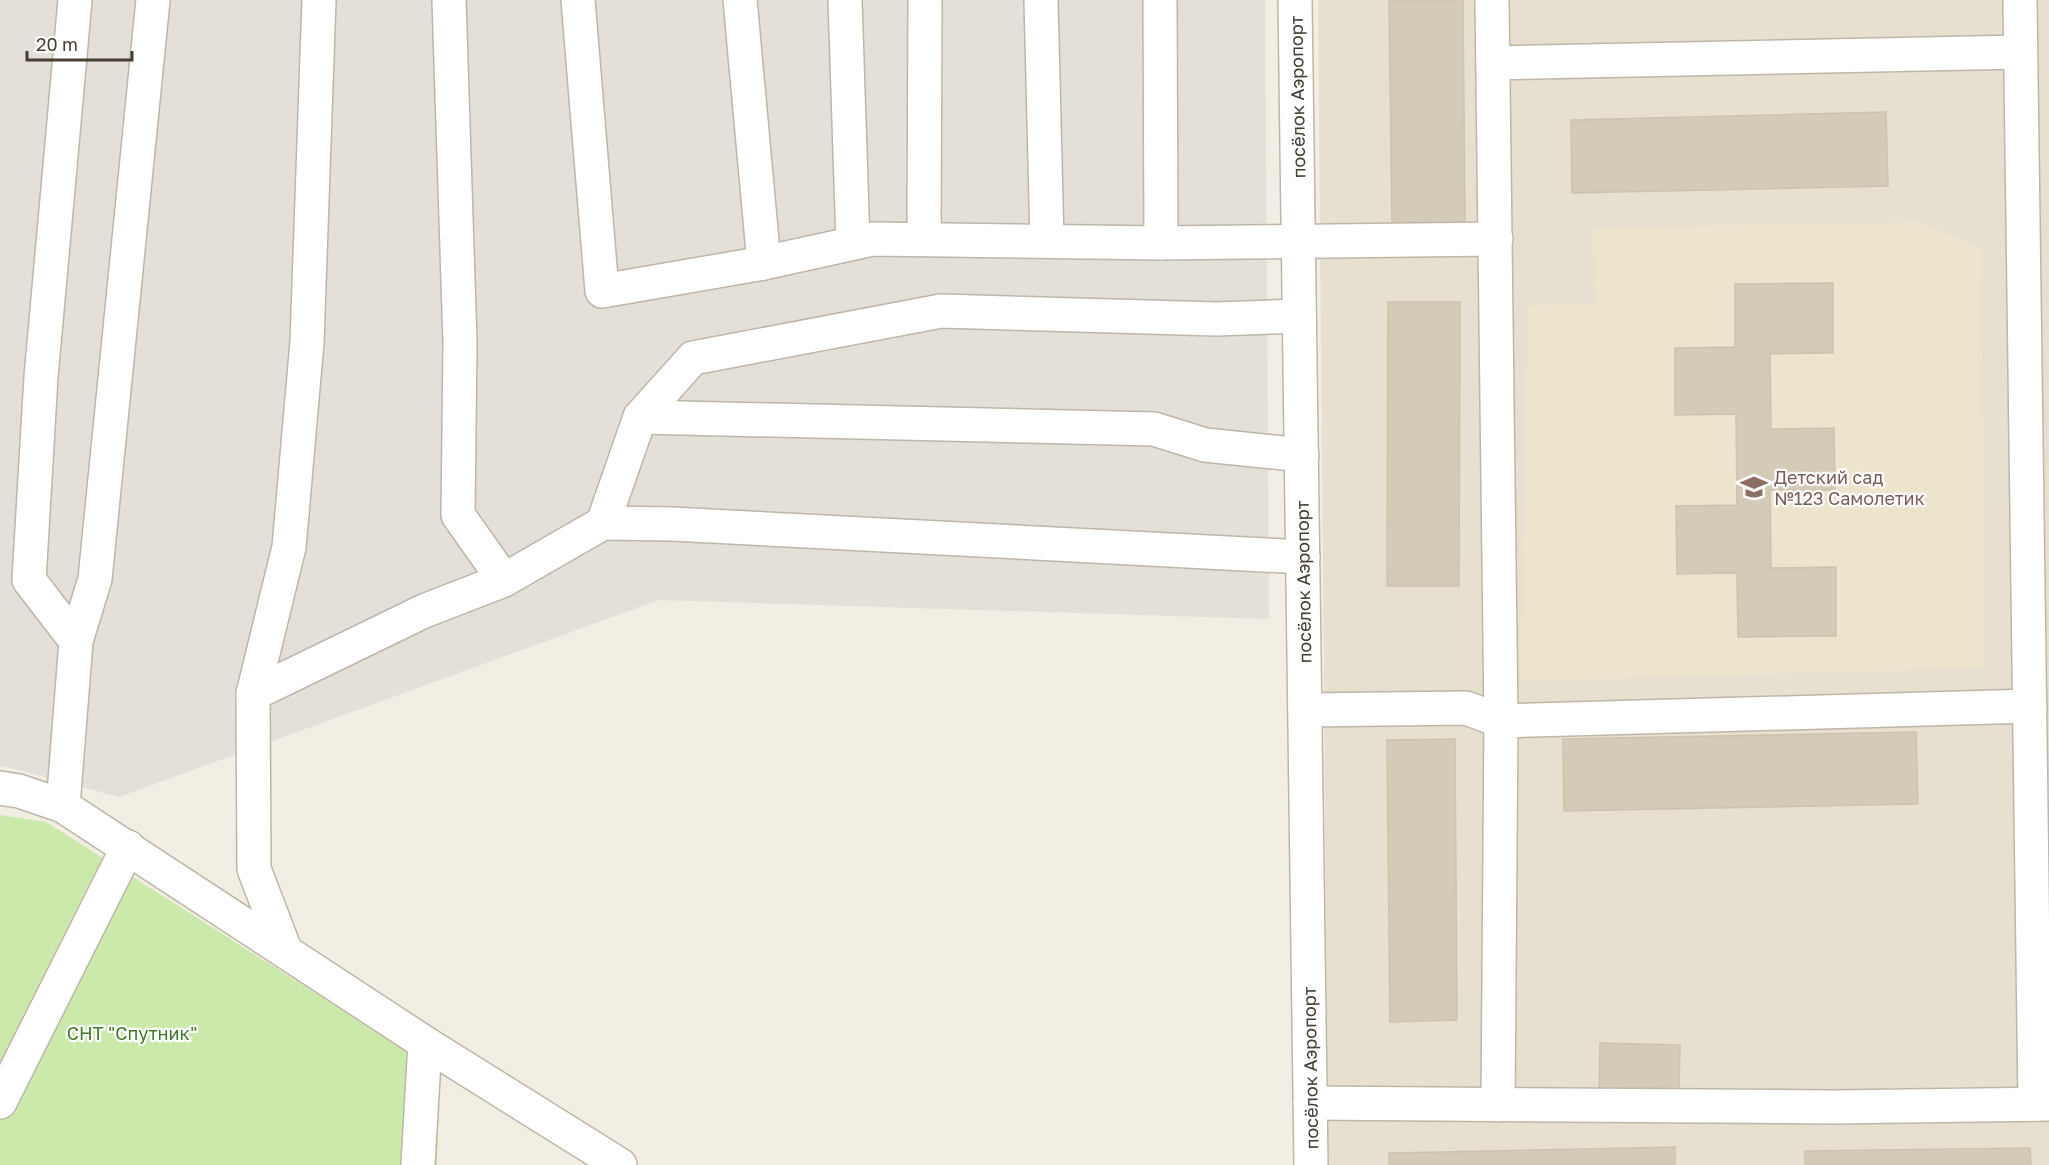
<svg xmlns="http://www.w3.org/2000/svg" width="2049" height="1165" viewBox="0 0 2049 1165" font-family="'Golos Text',sans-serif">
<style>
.residential{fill:#e7e0d1}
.industrial{fill:#e4dfd9}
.education{fill:#ece4cc}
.green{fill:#cbe9aa}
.building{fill:#d4cab8;stroke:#cfc2ab;stroke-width:1.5}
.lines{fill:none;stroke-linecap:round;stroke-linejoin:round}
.minor-casing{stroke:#beb6a6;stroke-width:36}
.minor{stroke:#fff;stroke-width:33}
.labels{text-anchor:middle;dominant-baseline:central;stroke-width:4.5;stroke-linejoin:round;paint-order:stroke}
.street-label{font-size:18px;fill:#443e33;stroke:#fff}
.education-label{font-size:18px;fill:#785e54;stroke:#fff;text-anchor:start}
.park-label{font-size:18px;fill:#427825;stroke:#fff}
</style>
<rect width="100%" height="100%" fill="#f2eee3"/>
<polygon class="residential" points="1318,0 2049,0 2049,1165 1328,1165"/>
<polygon class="industrial" points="0,0 1265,0 1269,619 659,600 119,797 15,769 0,766"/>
<polygon class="education" points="1920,222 1981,248 1985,668 1520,681 1528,306 1596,303 1592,228"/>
<polygon class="green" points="0,815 46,822 440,1072 437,1165 0,1165"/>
<g class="building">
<polygon points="1389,0 1463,0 1465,226 1392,227"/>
<polygon points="1886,112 1888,186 1572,193 1571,120"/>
<polygon points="1833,283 1833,353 1770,354 1771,429 1834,428 1835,490 1770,490 1771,568 1836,567 1836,636 1738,637 1737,573 1677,574 1676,506 1737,505 1736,414 1675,415 1675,348 1735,347 1735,284"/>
<polygon points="1388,302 1460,302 1459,586 1387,586"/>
<polygon points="1916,732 1918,804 1564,811 1563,739"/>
<polygon points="1455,739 1457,1020 1390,1022 1387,740"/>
<polygon points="1600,1043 1680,1045 1679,1095 1599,1094"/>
<polygon points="1675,1147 1675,1165 1389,1165 1389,1153"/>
<polygon points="2030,1148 2031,1165 1805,1165 1805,1151"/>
</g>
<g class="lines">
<defs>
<g id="minor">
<polyline points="75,0 41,377 29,580 76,641"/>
<polyline points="449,0 460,343 458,515 504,580"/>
<polyline points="578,0 602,291 764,263 873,239 1161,243 1496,239"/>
<polyline points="740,0 764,263"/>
<polyline points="845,0 853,243"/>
<polyline points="1041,0 1047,241"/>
<polyline points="1160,0 1161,243"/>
<polyline points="1295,0 1311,1165"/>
<polyline points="2020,0 2035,1104"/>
<polyline points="1493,63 2020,52"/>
<polyline points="924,239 925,0"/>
<polyline points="640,417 1154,429 1205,445 1302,455"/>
<polyline points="603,523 673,524 1303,557"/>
<polyline points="253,694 424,611 504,580 603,523 640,417 693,358 941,311 1217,319 1299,316"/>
<polyline points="1305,710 1466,708 1501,721 1492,0"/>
<polyline points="0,788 19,791 63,806 425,1043 620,1165"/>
<polyline points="63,806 76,641 95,579 153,0"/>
<polyline points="285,950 254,869 253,694 289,547 307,342 319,0"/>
<polyline points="0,1102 128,847"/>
<polyline points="1310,1103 1835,1107 2049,1104"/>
<polyline points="1498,1105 1501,721 2030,706"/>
<polyline points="418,1165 425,1043"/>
</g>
</defs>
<use href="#minor" class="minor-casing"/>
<use href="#minor" class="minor"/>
</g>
<defs>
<symbol id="school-bare" viewBox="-9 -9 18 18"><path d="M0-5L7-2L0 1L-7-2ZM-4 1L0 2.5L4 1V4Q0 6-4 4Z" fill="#8d6e63" stroke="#fff" stroke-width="2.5" paint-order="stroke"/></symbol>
</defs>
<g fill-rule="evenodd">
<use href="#school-bare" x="1735" y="468" width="38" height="38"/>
</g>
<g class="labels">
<g class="street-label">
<text transform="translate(1297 97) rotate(-91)">посёлок Аэропорт</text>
<text transform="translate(1303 582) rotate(-91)">посёлок Аэропорт</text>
<text transform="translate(1310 1068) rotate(-91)">посёлок Аэропорт</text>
</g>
<g class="education-label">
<text x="1774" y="477">Детский сад<tspan x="1774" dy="21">№123 Самолетик</tspan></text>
</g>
<g class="park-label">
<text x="132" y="1033">СНТ "Спутник"</text>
</g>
</g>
<path d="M27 51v9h105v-9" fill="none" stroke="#443e33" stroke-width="3"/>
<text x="36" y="51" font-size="18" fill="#443e33" stroke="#ffffff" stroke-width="4.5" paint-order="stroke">20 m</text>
</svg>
